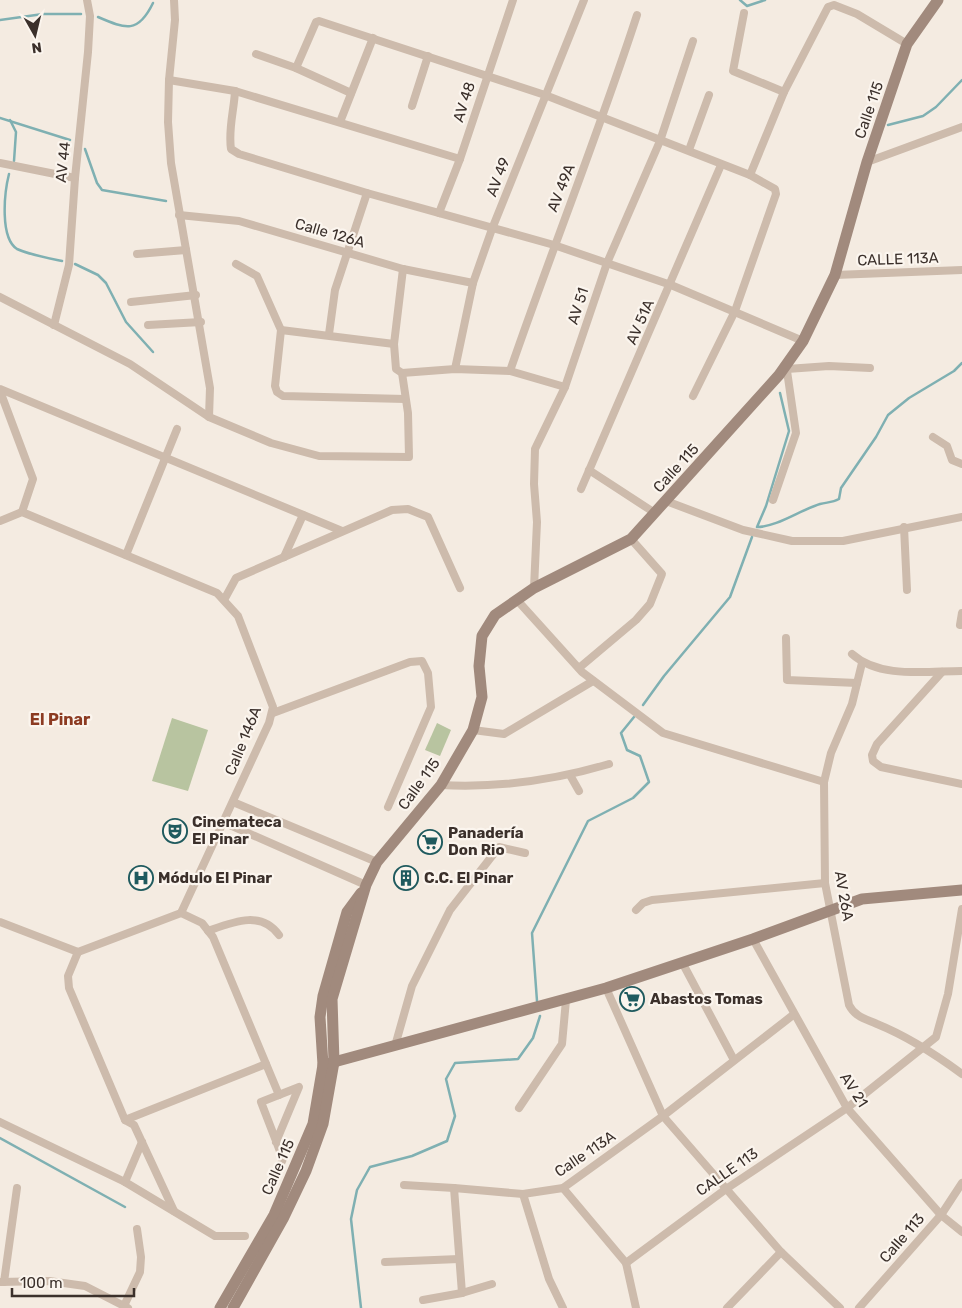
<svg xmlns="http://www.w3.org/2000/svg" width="962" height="1308" viewBox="0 0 962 1308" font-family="Rubik,sans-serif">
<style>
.green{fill:#b8c4a0}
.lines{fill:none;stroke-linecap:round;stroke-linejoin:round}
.stream{stroke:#7fb0b2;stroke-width:2.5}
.street{stroke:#cdbbac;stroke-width:8}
.secondary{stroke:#a18a7d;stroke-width:11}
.labels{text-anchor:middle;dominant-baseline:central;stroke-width:4.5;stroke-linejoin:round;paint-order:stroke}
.street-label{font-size:15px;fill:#3b302b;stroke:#fbf5ee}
.poi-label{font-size:15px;font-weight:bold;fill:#3b302b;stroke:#fbf5ee;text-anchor:start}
.neighbourhood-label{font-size:16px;font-weight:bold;fill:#8c3b22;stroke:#fbf5ee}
</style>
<rect width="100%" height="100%" fill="#f4ebe1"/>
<g class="green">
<polygon points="172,718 208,730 188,791 152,781"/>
<polygon points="437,723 451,730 440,756 425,750"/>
</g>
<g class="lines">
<g class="stream">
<polyline points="740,0 747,6 765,0"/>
<path d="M 98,17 C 126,29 138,34 153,3"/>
<polyline points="0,20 43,14 81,14"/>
<polyline points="0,118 70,140"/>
<polyline points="10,120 16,132 14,161"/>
<polyline points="888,125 923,116 936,107 962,80"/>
<polyline points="85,149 97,183 102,190 166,201"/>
<path d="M 9,174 C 4,194 0,238 17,249 C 31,255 47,258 62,261"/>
<polyline points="75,264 98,275 106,283 126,322 153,352"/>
<path d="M 780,393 L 789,431 L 766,506 L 757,527 C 777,527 800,510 820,504 C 827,502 832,503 839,499 L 841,488 L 876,437 L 888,415 L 909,398 L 954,371 L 962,363"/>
<polyline points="643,705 664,676 730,597 752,537"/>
<polyline points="537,1001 532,933 588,821 633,798 649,782 640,756 627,750 621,733 634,717"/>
<polyline points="0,1138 125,1207"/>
<polyline points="361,1308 351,1219 357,1190 370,1167 412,1156 447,1141 455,1116 446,1079 455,1063 518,1059 533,1038 540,1016"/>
</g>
<g class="street">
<polyline points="174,0 175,20 169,80 168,122 171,163 210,388 209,417"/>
<polyline points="744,13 733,71 784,92"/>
<polyline points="256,54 296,68 351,93"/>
<polyline points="296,68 316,22 319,21 545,95 750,175 775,189 776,194 735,311 693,396"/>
<polyline points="169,80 235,91 460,159"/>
<path d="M 235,91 C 234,111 228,129 231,149 L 239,154 L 367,193 L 554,245 L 671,285 L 803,341"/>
<polyline points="412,106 428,56"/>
<polyline points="340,122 373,38"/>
<polyline points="689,150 709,95"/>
<polyline points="867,162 962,127"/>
<polyline points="0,163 75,178"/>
<polyline points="750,175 784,92 828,7 834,5 857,14 907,44"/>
<polyline points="439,213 460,159 513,0"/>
<polyline points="179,215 239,221 403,269 473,283"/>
<polyline points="137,254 186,250"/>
<polyline points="236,264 257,276 281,330 275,386 277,392 283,396 405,399"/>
<polyline points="835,275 962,270"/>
<polyline points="0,297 130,364 209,417 271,443 319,456 409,457 408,413 402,373 396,369 394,344 403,269"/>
<polyline points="131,302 196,295"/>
<polyline points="54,325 69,265 75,178 88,52 90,16 87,0"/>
<polyline points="148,325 201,322"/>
<polyline points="281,330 394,344"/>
<polyline points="329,334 335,290 367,193"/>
<polyline points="455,369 473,283 492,229 584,0"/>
<polyline points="787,369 829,366 870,368"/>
<path d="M 510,371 C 551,252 598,135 637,15"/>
<polyline points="402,373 455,369 510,371 565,387"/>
<polyline points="0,389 342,531"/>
<polyline points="0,391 33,479 22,512"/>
<polyline points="933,437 947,446 952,460 962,464"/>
<polyline points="589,470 655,513"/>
<polyline points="581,489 721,165"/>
<polyline points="773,500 796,433 786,364"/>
<polyline points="666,501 743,530 792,541 843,541 962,517"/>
<polyline points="0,521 22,512 217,593 238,616 273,707 269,723 181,913 78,952 0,922"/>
<polyline points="904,527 907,590"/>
<polyline points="126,555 177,429"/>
<polyline points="284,557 303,515"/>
<polyline points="534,588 537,522 534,484 535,449 565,387 607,263 660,141 693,41"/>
<polyline points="224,600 236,578 392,510 408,509 428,517 460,588"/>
<polyline points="517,600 582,672 663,733 824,782"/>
<polyline points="960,625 962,613"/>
<polyline points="786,638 787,680 857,683"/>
<path d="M 852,654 C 880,679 927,671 962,671"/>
<path d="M 862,663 L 852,704 L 831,753 L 824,782 L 825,883 L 849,1005 C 855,1017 866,1019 877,1024 C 909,1037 935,1054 962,1074"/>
<polyline points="579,668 636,620 650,604 662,574 631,539"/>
<polyline points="942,672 877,744 872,755 873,761 881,767 962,784"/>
<polyline points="273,713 410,662 422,661 428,673 431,707 388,807"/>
<polyline points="473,730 504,734 593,681"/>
<polyline points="570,775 579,791"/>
<path d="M 441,785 C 498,788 555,780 609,764"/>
<polyline points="233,802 377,862"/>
<polyline points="223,822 366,885"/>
<polyline points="636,910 643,903 652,900 825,883"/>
<polyline points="181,913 202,923 213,937 279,1095"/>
<path d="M 208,931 C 233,922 261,910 279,935"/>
<polyline points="753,939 847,1108 941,1215 962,1232"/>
<polyline points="78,952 68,976 69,988 125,1120 134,1125 174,1211"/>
<polyline points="683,964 734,1060"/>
<polyline points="606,988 663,1116 781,1252 840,1308"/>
<polyline points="395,1046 412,986 450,910 499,847 525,853"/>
<polyline points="519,1108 562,1044 566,1000"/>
<polyline points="125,1120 266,1064"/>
<polyline points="0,1122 125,1182 215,1236 245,1236"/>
<polyline points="125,1182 142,1142"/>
<polyline points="404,1185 454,1188"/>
<polyline points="271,1186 283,1159 261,1102 299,1087 276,1142"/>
<polyline points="563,1188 626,1263 636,1308"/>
<polyline points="523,1194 549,1279 563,1308"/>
<polyline points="385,1262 459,1259"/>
<polyline points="626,1263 726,1189 847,1108 936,1037 948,994 962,909"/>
<polyline points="0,1282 49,1281 85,1286 128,1308"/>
<polyline points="4,1282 17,1188"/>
<polyline points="462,1293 454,1188 523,1194 563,1188 663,1116 793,1015"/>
<polyline points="423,1300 462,1293 492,1284"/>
<polyline points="123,1308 140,1272 141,1257 137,1229"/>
<polyline points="727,1308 781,1252"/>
<polyline points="859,1308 941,1215 962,1183"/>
</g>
<g class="secondary">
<polyline points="323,1065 606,988 753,939 862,899 962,890"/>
<polyline points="220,1308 274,1215 313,1124 323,1065 320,1017 323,996 347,912 361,893"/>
<polyline points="233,1308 284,1217 306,1171 323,1124 334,1062 332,999 366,885 377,862 441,785 473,730 482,697 479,666 482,636 495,615 534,588 631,539 779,375 803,341 835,275 867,162 907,44 938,0"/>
</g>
</g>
<defs>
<symbol id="theatre-ring" viewBox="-11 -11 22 22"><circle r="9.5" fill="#fbf5ee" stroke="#1f5a5e" stroke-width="1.5"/><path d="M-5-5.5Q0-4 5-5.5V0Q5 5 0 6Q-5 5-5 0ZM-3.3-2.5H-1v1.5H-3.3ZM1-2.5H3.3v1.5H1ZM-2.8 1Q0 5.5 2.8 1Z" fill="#1f5a5e"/></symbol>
<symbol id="supermarket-ring" viewBox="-11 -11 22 22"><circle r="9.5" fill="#fbf5ee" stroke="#1f5a5e" stroke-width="1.5"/><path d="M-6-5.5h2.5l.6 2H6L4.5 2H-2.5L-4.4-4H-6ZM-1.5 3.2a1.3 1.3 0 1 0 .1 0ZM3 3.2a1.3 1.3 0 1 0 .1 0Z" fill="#1f5a5e"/></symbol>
<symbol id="hospital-ring" viewBox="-11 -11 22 22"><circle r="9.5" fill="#fbf5ee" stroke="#1f5a5e" stroke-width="1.5"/><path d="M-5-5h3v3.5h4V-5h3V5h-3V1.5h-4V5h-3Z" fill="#1f5a5e"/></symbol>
<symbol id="building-ring" viewBox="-11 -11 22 22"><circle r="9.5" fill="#fbf5ee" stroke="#1f5a5e" stroke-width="1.5"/><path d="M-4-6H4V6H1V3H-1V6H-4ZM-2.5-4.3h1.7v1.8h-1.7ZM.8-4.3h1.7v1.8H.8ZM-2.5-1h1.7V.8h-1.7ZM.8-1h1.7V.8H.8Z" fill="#1f5a5e"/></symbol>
</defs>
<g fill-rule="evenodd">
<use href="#theatre-ring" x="161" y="817" width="28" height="28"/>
<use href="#supermarket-ring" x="416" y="828" width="28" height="28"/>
<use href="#hospital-ring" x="127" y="864" width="28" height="28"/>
<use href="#building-ring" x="392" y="864" width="28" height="28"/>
<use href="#supermarket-ring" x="618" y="985" width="28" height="28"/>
</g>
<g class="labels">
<g class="street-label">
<text transform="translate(464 102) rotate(-72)">AV 48</text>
<text transform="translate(869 110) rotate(-71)">Calle 115</text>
<text transform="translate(63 162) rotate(-84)">AV 44</text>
<text transform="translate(498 177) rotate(-69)">AV 49</text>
<text transform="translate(561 188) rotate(-68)">AV 49A</text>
<text transform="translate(330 233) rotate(16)">Calle 126A</text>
<text transform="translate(898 259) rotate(-2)">CALLE 113A</text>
<text transform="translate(578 306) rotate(-72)">AV 51</text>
<text transform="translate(640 322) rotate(-66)">AV 51A</text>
<text transform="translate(676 468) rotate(-48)">Calle 115</text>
<text transform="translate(243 741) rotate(-68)">Calle 146A</text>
<text transform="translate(419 784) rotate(-54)">Calle 115</text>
<text transform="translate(844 896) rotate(80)">AV 26A</text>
<text transform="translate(854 1090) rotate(57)">AV 21</text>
<text transform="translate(585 1154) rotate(-34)">Calle 113A</text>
<text transform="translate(278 1167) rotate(-66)">Calle 115</text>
<text transform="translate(727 1172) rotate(-35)">CALLE 113</text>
<text transform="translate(902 1238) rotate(-49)">Calle 113</text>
</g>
<g class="poi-label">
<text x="192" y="822">Cinemateca<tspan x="192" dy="17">El Pinar</tspan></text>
<text x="448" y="833">Panadería<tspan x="448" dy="17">Don Rio</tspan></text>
<text x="158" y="878">Módulo El Pinar</text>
<text x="424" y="878">C.C. El Pinar</text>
<text x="650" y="999">Abastos Tomas</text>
</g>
<g class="neighbourhood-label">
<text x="60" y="719">El Pinar</text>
</g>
</g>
<g transform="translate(35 35) rotate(172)" stroke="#fbf5ee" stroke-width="4" paint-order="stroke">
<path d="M0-4L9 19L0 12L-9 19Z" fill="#3b302b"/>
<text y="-8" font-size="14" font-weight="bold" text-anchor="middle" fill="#3b302b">N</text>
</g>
<path d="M12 1288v8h122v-8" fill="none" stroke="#3b302b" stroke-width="2.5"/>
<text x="20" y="1288" font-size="15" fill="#3b302b" stroke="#fbf5ee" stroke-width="4" paint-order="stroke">100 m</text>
</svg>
